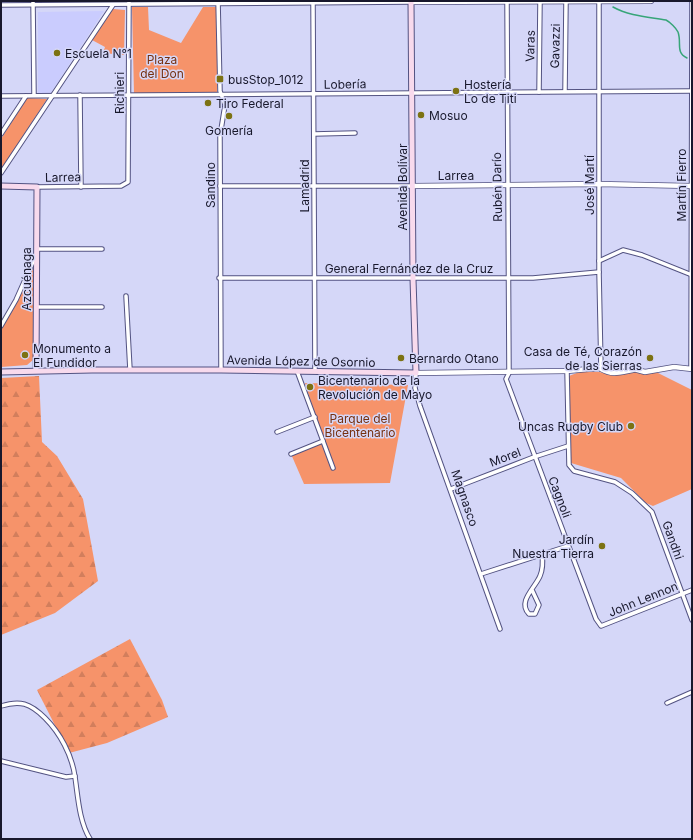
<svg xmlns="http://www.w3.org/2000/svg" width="693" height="840" viewBox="0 0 693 840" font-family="Inter,sans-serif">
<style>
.built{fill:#caccfe}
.green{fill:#f6936a}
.forest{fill:url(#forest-firs)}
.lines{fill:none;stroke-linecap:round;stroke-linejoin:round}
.stream{stroke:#37a579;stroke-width:1.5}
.minor-casing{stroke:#535382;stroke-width:5.5}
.tertiary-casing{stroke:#535382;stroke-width:6}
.secondary-casing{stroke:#535382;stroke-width:7}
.minor{stroke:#fff;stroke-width:3.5}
.tertiary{stroke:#fff;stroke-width:4.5}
.secondary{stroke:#f8daed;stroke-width:5}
.poi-dot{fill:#7c7213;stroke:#d5d7f8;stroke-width:1.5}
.labels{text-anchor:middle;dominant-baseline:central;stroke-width:3;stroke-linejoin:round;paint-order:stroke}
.street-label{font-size:12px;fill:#18182c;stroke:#d5d7f8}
.poi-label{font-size:12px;fill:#18182c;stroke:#d5d7f8;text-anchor:start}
.park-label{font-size:12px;fill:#76300f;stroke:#d5d7f8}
</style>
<defs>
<pattern id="forest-firs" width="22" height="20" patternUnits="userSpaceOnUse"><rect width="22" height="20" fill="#f6936a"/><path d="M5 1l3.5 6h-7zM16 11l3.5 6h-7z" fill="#d27e5c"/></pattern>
</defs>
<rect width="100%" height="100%" fill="#d5d7f8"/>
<polygon class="built" points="104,11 50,94 38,93 38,12"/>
<g class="green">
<polygon points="132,7 148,7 149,30 181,43 203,7 217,7 217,93 134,94"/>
<polygon points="113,9 125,10 124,55 103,53 105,47 92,40"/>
<polygon points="27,98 47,99 1,170 1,139"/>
<polygon points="34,263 33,360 27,365 1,367 1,330 15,306"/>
<polygon points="582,371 599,372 614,375 634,372 656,372 692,390 692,489 653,506 646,503 621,478 571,463 569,376"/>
<polygon points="305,383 408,385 390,483 304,484 291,454 323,441"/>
</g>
<g class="forest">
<polygon points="39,376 42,442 57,456 83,499 98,581 55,613 1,635 1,378"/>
<polygon points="130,639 162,700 168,717 107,743 69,753 37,690"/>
</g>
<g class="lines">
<path class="stream" d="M 613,7 C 629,16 649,17 666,20 C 670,22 676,28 678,32 C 682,43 675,52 687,58"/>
<defs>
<g id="minor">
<polyline points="33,1 34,95"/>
<polyline points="218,1 220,91 225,105 220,136 221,370"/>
<polyline points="599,1 599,272 601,369"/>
<polyline points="313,2 315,371"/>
<polyline points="507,2 509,373 506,379 596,619 601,626 692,590"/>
<polyline points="1,5 411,2"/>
<polyline points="565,91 566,2"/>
<polyline points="539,92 540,2"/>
<polyline points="80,95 81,187"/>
<polyline points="1,96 690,91"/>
<polyline points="1,134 26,96"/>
<polyline points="314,134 355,133"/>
<polyline points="1,173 113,5"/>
<polyline points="220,186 412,186"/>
<polyline points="37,187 121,186 128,182 129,1"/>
<polyline points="37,249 102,249"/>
<polyline points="599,261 623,250 642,255 692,275"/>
<polyline points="219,278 533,278 599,272"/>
<polyline points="126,296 130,370"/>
<polyline points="36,307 102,307"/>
<polyline points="1,326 16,300 36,255"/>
<polyline points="691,368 692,1"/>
<polyline points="297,371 333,468"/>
<polyline points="567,371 569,465 574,471 615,482 632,493 652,512 692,620"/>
<polyline points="416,373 415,388 420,406 500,629"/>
<polyline points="277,432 315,417"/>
<polyline points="291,454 323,441"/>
<polyline points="451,489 534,457 568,446"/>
<polyline points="481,574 568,546"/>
<path d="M 532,590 L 539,605 L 535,614 L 529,614 C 517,602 535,588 540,576 C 543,569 543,562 542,554"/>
<polyline points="667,703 692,692"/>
<path d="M 1,706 C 20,700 30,703 45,718 C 60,733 72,755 75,777 C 78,797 79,821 90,839"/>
<polyline points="1,761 66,777 75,776"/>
</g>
<g id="tertiary">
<polyline points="411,2 651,1"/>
<polyline points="412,186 599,184 692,186"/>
<path d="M 601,369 C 613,376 621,372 633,370"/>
<polyline points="416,373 567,371 622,366 645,372 674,367 692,369"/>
</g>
<g id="secondary">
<polyline points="1,186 37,187 36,370"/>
<polyline points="1,372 92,370 221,370 416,373 413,279 411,1"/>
</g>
</defs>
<use href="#minor" class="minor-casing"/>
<use href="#tertiary" class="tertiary-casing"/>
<use href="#secondary" class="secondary-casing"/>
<use href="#minor" class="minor"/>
<use href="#tertiary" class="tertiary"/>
<use href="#secondary" class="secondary"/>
</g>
<g class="poi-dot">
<circle cx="57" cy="53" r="4"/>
<rect x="216" y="75" width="8" height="8" rx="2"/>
<circle cx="456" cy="91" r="4"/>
<circle cx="208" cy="103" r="4"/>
<circle cx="421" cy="115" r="4"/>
<circle cx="229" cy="116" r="4"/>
<circle cx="25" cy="355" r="4"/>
<circle cx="401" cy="358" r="4"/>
<circle cx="650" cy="358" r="4"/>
<circle cx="310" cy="387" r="4"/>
<circle cx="631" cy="426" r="4"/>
<circle cx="602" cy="546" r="4"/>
</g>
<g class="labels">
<g class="street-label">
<text transform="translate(530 46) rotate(-89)">Varas</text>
<text transform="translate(555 46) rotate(-89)">Gavazzi</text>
<text transform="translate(345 84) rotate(-1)">Lobería</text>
<text transform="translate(119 93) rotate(-90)">Richieri</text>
<text x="456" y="175">Larrea</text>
<text transform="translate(63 177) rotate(-1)">Larrea</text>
<text transform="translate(210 185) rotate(-90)">Sandino</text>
<text transform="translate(589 185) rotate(-90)">José Martí</text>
<text transform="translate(681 185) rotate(-90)">Martín Fierro</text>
<text transform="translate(304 186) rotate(-90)">Lamadrid</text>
<text transform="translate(402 187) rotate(-90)">Avenida Bolívar</text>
<text transform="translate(497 187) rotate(-91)">Rubén Darío</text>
<text x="409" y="268">General Fernández de la Cruz</text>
<text transform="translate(26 279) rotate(-90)">Azcuénaga</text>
<text transform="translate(301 361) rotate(1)">Avenida López de Osornio</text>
<text transform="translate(505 457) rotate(-21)">Morel</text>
<text transform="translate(560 497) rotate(69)">Cagnoli</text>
<text transform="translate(465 498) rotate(71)">Magnasco</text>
<text transform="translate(673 540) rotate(70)">Gandhi</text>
<text transform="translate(643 599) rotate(-22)">John Lennon</text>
</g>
<g class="poi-label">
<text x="65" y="53">Escuela N°1</text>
<text x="228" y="79">busStop_1012</text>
<text x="464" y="84">Hostería<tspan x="464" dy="14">Lo de Titi</tspan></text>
<text x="216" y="103">Tiro Federal</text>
<text x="429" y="115">Mosuo</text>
<text x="229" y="130" text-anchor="middle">Gomería</text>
<text x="33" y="348">Monumento a<tspan x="33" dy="14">El Fundidor</tspan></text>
<text x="642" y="351" text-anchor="end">Casa de Té, Corazón<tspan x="642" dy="14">de las Sierras</tspan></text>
<text x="409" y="358">Bernardo Otano</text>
<text x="318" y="380">Bicentenario de la<tspan x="318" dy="14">Revolución de Mayo</tspan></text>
<text x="623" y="426" text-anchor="end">Uncas Rugby Club</text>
<text x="594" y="539" text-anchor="end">Jardín<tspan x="594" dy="14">Nuestra Tierra</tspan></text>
</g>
<g class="park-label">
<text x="162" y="59">Plaza<tspan x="162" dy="14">del Don</tspan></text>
<text x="360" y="418">Parque del<tspan x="360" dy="14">Bicentenario</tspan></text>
</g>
</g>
<rect width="693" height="840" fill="none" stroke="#18182c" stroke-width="4"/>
</svg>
